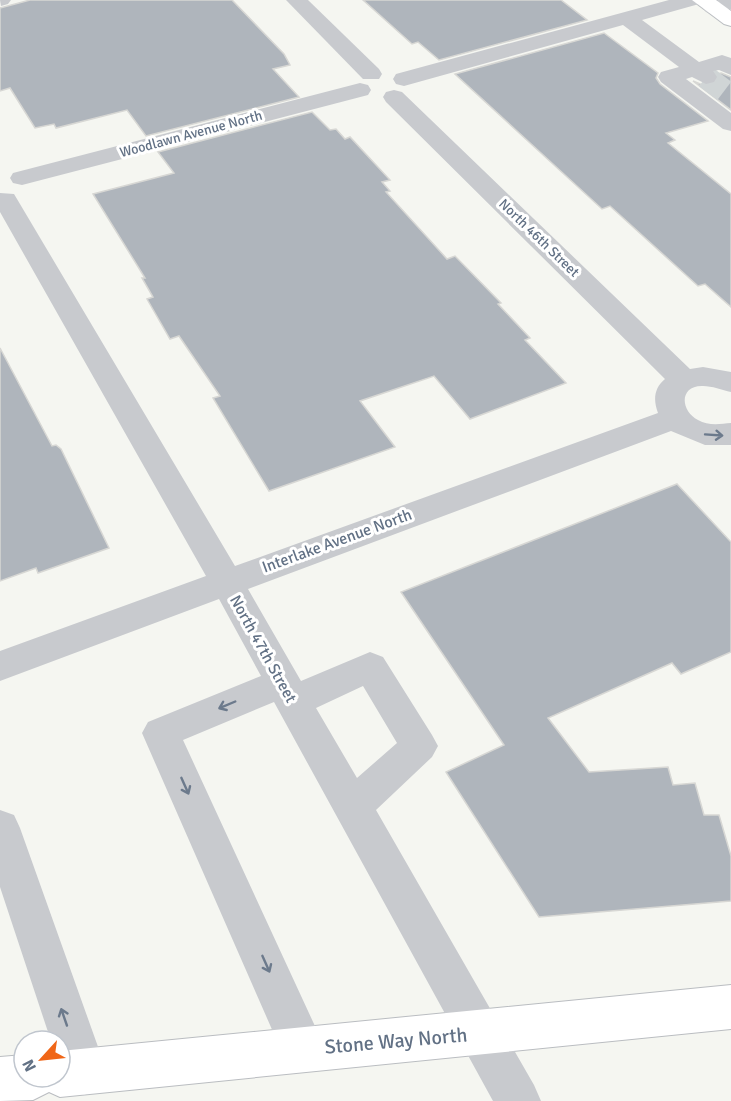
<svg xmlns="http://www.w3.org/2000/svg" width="731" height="1101" viewBox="0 0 731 1101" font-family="Signika,sans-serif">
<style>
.building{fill:#afb5bc;stroke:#d7d7d4;stroke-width:1.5}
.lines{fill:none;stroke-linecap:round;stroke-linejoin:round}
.minor-tunnel{stroke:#d0d5d6;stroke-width:23;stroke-dasharray:23 12;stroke-linecap:butt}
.major-casing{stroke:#babdc1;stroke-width:2}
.minor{fill:#c8cace;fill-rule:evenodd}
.major{fill:#fff;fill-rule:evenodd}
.oneway{stroke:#6c7a8c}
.labels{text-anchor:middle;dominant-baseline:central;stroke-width:6;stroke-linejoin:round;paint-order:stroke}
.far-street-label{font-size:14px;fill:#627185;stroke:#fff}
.street-label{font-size:16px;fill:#627185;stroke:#fff}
.near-street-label{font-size:20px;fill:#627185;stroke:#fff}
</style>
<rect width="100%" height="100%" fill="#f5f6f1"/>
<g class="building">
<polygon points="30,0 232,0 284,54 290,65 273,69 299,97 146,136 127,110 56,128 54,124 35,128 10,88 0,91 0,8"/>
<polygon points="363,0 561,0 587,20 439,60 418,42 412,44"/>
<polygon points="604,33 658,73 656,78 660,84 708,121 666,133 675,140 668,143 731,194 731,307 705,284 698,286 610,206 602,209 455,74"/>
<polygon points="721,73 731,77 731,110 693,81 705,86 715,84 719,78 718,74"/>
<polygon points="312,112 330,130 336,129 345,139 350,137 390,180 382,182 390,191 386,192 447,259 455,256 501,303 498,304 530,338 525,340 566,383 470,419 434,376 360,401 395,447 269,491 213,398 220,396 179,336 170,339 147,299 153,297 142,278 145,278 93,194 174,173 158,152"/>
<polygon points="0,348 52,446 56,445 61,449 109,548 38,573 36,568 0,581"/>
<polygon points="677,484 731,542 731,652 681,674 672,663 548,718 589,772 668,767 673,785 695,783 704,815 719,815 731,856 731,901 539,917 446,772 504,745 401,592"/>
</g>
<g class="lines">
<polyline class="minor-tunnel" points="706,77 731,96"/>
<defs>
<g id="major">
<polygon points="692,0 716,0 731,11 731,26 724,24"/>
<polygon points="731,985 731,1029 60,1097 49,1092 33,1100 0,1101 0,1057 24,1055 24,1077 60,1077 60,1051"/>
</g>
</defs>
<use href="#major" class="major-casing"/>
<g class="minor">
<polygon points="0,0 11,0 8,4 1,6"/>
<polygon points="286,0 308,0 379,69 382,74 379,79 363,79"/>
<polygon points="669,0 702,0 699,4 642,20 699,62 722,55 731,58 731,75 719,70 713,71 717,77 714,82 706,84 692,77 686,79 731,113 731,131 723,129 661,82 658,77 661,72 679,67 623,25 404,86 396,84 393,79 396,74"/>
<polygon points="719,0 731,0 731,9 713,14 706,12 703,8 706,4"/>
<polygon points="360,83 368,85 371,90 368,95 22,185 13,183 10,178 13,173"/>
<path d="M 394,90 L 402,92 L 690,369 L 703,367 L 731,372 L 731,392 C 722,390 712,386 703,386 C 679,385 680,411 698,420 C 708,426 720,424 731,423 L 731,445 L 705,445 L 671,431 L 248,589 L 301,681 L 370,652 L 383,657 L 432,735 L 438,746 L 432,757 L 376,810 L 534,1085 L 541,1101 L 493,1101 L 274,702 L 183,740 L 326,1050 L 320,1066 L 304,1072 L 288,1066 L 142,733 L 148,722 L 261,676 L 219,599 L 0,681 L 0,651 L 206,576 L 0,212 L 0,193 L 14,194 L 17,199 L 235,566 L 658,413 C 653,400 654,388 665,379 L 386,102 L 383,97 L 386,92 ZM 363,686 L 397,743 L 357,778 L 316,708 Z"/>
<polygon points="0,810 14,815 20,828 107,1072 100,1088 84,1095 68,1088 60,1067 60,1041 51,1041 0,887"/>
</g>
<use href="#major" class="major"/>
</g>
<defs><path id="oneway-shaft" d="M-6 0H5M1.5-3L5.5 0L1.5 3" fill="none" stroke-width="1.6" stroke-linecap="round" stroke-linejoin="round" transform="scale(1.5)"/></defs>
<g class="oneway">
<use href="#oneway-shaft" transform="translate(714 435) rotate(4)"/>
<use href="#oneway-shaft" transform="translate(227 705) rotate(157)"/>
<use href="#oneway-shaft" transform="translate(185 786) rotate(66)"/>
<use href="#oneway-shaft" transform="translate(266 964) rotate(66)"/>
<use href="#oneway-shaft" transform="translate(64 1017) rotate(-109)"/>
</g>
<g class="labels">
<g class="far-street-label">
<text transform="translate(191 134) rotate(-15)">Woodlawn Avenue North</text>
<text transform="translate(539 238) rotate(44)">North 46th Street</text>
</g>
<g class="street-label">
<text transform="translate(337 541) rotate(-20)">Interlake Avenue North</text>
<text transform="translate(263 649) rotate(61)">North 47th Street</text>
</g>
<g class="near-street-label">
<text transform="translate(396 1041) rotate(-5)">Stone Way North</text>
</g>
</g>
<g transform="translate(42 1059) rotate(243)"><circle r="28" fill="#ffffff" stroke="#c0c6ce" stroke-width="1.5"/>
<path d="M0-4.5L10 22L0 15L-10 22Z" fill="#f06617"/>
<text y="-9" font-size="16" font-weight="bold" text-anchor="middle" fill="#627185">N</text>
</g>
</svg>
